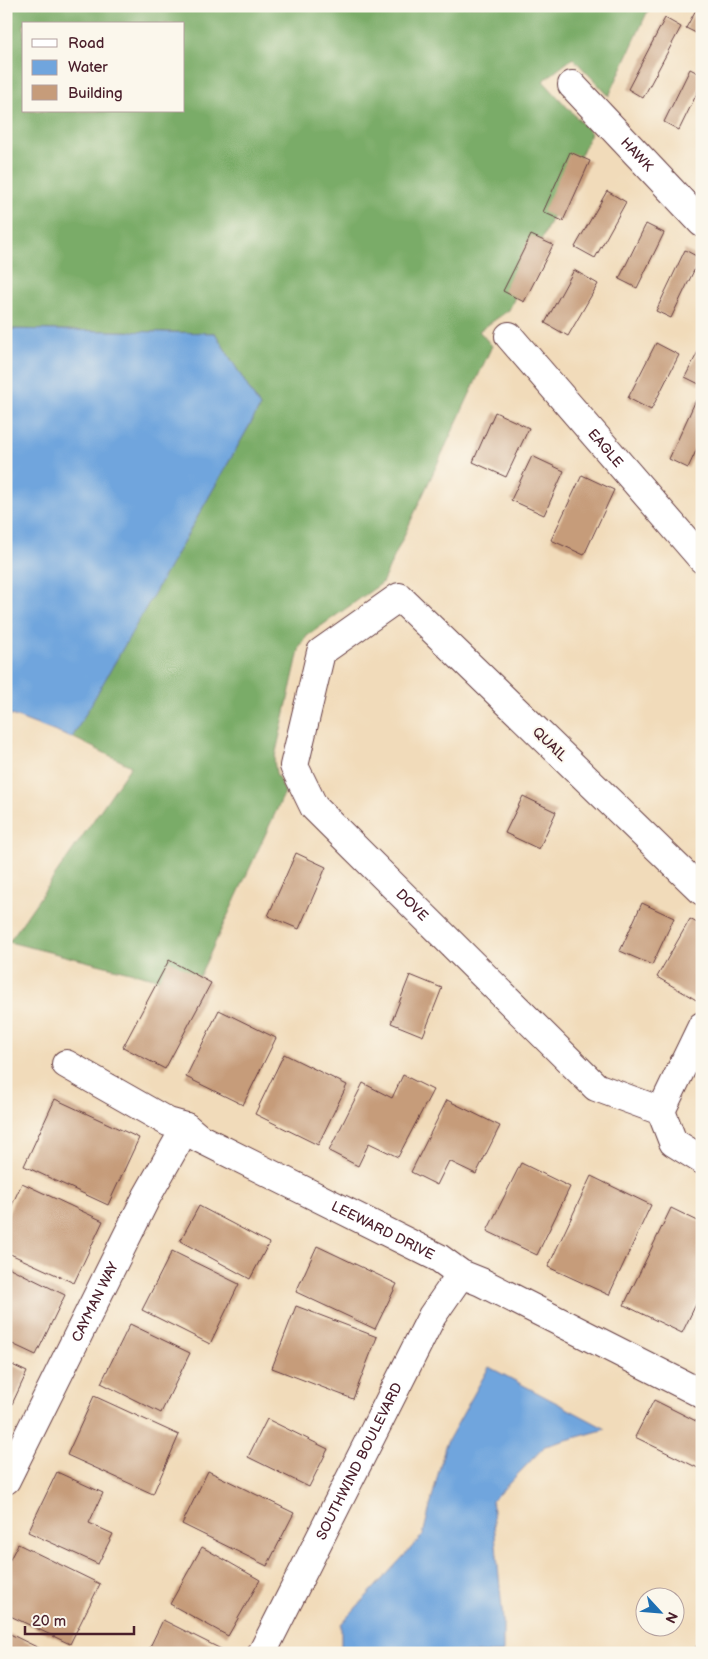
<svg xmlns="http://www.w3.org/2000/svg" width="708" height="1659" viewBox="0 0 708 1659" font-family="'Balsamiq Sans',sans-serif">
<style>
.forest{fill:#7aac68;stroke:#62664a;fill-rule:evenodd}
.water{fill:#70a5dd;stroke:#5d6284}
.building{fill:#c69c7a}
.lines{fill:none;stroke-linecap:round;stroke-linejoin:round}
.street-casing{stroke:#633b40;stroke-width:30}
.street{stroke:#fff;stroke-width:28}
.labels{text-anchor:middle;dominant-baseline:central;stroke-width:4;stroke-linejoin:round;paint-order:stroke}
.street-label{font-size:14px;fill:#4a1f2b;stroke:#fbf7ec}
</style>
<rect width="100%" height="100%" fill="#fbf7ec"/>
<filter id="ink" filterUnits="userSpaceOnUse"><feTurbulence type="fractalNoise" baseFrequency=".02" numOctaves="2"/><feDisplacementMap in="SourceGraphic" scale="10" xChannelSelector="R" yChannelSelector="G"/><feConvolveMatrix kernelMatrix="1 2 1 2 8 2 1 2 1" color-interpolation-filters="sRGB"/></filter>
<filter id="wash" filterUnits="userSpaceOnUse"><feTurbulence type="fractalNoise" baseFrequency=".0096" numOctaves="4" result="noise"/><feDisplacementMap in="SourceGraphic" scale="20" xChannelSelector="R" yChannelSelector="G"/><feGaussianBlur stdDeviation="1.12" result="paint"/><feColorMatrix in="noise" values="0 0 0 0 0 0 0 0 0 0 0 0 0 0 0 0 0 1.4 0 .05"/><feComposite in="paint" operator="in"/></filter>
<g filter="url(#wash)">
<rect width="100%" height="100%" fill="#f1dbba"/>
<path class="forest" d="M 6,6 L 650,6 L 609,96 L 573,58 L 543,81 L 591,133 L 509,310 L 479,331 L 492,346 L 382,583 L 307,636 L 300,646 L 274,761 L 276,773 L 285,792 L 194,988 L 9,942 L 131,766 L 72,737 L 260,407 L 215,333 L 6,329 ZM 24,24 L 184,24 L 184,111 L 24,111 Z"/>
<g class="water">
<polygon points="6,329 215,333 260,407 72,738 6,713"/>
<polygon points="489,1367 606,1429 545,1446 492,1501 503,1620 503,1653 341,1653 341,1624 423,1535 445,1446"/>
</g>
<g id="blocks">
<g class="building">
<polygon points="698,6 702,6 702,36 686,28"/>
<polygon points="665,18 681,27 643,98 628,89"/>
<polygon points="690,69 702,75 702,83 679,130 664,122"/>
<polygon points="570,152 590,161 563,221 543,212"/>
<polygon points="607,191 626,202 595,258 575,247"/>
<polygon points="646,224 664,233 637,288 619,279"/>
<polygon points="531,235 553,245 524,302 503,291"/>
<polygon points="685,250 700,258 671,318 656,311"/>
<polygon points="574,270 598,284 568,336 545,323"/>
<polygon points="656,343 679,355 651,410 628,398"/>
<polygon points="702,344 702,379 699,384 685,377"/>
<polygon points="696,400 702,403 702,438 688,468 669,459"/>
<polygon points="495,412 529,428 506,477 473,462"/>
<polygon points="532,456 564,471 544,515 511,500"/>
<polygon points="582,475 614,490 584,555 551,540"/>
<polygon points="523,796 556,812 539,849 505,833"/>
<polygon points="296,853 326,867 299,929 268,916"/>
<polygon points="642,903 674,918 652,965 620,951"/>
<polygon points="690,919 702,926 702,995 698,1001 657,977"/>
<polygon points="169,960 211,983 165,1069 123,1047"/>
<polygon points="410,975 442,988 423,1036 391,1023"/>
<polygon points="219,1010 276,1038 243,1105 186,1077"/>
<polygon points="284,1054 347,1085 318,1145 255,1114"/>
<polygon points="403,1075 433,1090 398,1157 369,1143 358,1166 329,1151 363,1083 392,1098"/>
<polygon points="55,1099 139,1138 108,1205 24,1166"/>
<polygon points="447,1100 500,1126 476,1174 449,1161 437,1185 411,1172"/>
<polygon points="521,1163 570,1187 537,1255 487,1231"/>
<polygon points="591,1176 651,1205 609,1295 548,1267"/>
<polygon points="22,1183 103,1221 74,1283 6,1252 6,1218"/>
<polygon points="199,1206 269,1243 250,1279 180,1241"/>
<polygon points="671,1208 702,1223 702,1292 682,1333 624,1305"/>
<polygon points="317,1246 397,1284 375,1329 296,1292"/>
<polygon points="172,1251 239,1284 210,1344 142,1310"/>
<polygon points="6,1266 65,1295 36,1355 6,1341"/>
<polygon points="296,1306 377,1337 353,1399 272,1368"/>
<polygon points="130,1324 190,1353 161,1413 101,1383"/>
<polygon points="6,1362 27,1372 6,1417"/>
<polygon points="94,1396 179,1435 153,1494 67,1455"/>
<polygon points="654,1400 702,1424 702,1470 635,1437"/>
<polygon points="267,1419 328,1449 309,1487 248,1457"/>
<polygon points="208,1471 294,1513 267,1566 182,1524"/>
<polygon points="57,1472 103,1493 89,1523 113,1534 98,1564 28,1532"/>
<polygon points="18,1544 100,1584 70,1644 6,1614 6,1567"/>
<polygon points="202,1547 260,1580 228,1636 170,1604"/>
<polygon points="163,1620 223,1650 221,1653 147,1653"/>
<polygon points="6,1632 49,1653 6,1653"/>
<polygon points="702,1636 702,1653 693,1653"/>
</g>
</g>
</g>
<g filter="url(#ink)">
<use href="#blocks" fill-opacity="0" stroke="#633b40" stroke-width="1"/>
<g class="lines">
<defs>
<g id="street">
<path id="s1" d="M 572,85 L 702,223"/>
<path id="s2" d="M 509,336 L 702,559"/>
<path id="s3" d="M 702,891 L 399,597 L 321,652 L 294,766 L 314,807 L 596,1087 L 661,1111 L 673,1142 L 702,1160"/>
<path id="s4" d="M 66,1064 L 168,1122 L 186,1127 L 199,1138 L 439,1258 L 461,1274 L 481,1282 L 702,1394"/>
<polyline points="661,1111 702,1026"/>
<path id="s5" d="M 6,1480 L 147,1196 L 186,1127"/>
<path id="s6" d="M 262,1653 L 432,1316 L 461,1274"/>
</g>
</defs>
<use href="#street" class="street-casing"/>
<use href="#street" class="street"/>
</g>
</g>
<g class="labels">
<g class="street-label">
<text stroke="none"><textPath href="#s1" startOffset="95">HAWK</textPath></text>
<text stroke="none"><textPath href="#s2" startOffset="148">EAGLE</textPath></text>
<text transform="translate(550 744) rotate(44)">QUAIL</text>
<text stroke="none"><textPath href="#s3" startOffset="819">DOVE</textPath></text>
<text stroke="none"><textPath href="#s4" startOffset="359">LEEWARD DRIVE</textPath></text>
<text stroke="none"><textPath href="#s5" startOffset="199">CAYMAN WAY</textPath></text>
<text stroke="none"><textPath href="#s6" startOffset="215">SOUTHWIND BOULEVARD</textPath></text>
</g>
</g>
<rect width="708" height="1659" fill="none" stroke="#fbf7ec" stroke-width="25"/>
<rect x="22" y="22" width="162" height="90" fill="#fbf7ec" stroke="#b4a19f"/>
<rect x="32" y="39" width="25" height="8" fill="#ffffff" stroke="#b4a19f"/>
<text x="68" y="48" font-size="15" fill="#4a1f2b">Road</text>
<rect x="32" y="60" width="25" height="15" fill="#70a5dd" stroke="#b4a19f"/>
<text x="68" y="72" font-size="15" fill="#4a1f2b">Water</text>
<rect x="32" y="85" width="25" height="15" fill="#c69c7a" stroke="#b4a19f"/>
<text x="68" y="98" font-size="15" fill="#4a1f2b">Building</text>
<g transform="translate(660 1612) rotate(116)"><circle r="24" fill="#fbf7ec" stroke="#b4a19f"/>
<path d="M0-4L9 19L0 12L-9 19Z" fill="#1f6fb2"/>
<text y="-8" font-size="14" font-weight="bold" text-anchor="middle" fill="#4a1f2b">N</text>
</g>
<path d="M25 1626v8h109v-8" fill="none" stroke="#4a1f2b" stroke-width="2.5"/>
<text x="32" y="1626" font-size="15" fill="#4a1f2b" stroke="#fbf7ec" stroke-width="4" paint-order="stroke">20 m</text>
</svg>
